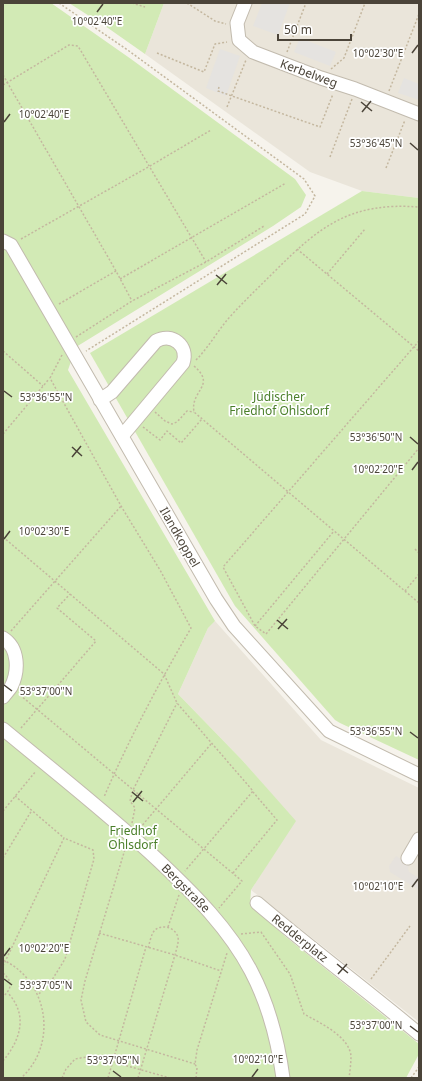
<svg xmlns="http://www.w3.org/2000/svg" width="422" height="1081" viewBox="0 0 422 1081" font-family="'Noto Sans',sans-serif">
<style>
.residential{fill:#eae5da}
.industrial{fill:#e6e2dd}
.green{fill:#d2eab5}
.parking{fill:#e5e3e0}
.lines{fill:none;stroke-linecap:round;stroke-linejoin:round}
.minor-casing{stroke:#c2bbae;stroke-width:15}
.path{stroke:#c4b79f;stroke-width:1.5;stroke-dasharray:2 2;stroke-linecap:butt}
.minor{stroke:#fff;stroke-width:13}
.ticks{fill:none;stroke:#4b4439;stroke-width:1.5}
.labels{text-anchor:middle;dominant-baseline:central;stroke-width:3.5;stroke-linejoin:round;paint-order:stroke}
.street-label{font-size:12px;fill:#4b4439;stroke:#fff}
.park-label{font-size:12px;fill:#4a7f2a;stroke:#fff}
.ticks-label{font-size:10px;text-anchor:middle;fill:#4b4439;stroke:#fff;stroke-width:3.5;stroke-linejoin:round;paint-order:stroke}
</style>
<rect width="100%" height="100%" fill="#f6f3ec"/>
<g class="residential">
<polygon points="164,3 419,3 419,198 362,191 310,172 145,54"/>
<polygon points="215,621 321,740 419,788 419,1022 251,890 295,821 242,760 178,694 208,628"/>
</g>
<polygon class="industrial" points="396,856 410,865 408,868 409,872 419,878 419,890 390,872 389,866"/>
<g class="green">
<polygon points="3,3 51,3 131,59 295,179 306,195 301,207 273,226 76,347 68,370 215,621 208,628 178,694 242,760 296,821 251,890 250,905 286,937 419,1044 419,1054 406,1078 3,1078"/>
<polygon points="69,3 164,3 145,54 108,28"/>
<polygon points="362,191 419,198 419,760 340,723 335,720 235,606 90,353"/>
</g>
<g class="parking">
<polygon points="262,3 290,3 278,35 253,26"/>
<polygon points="300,38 336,52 330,66 294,52"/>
<polygon points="220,49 240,56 226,96 206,88"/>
<polygon points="404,78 419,84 419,100 398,93"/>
</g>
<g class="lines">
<defs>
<g id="minor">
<polyline points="245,3 237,23 239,40 253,52 321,78 355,89 419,114"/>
<polyline points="3,241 11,245 216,599 234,626 329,731 419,775"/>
<path d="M 100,400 L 112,392 L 156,341 C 172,332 189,346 183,363 L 122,436"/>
<path d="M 3,638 C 19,648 19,671 11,687 C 9,690 6,693 3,697"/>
<path d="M 3,729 C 56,773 110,815 160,862 C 195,895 229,929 251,971 C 269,1005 278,1041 283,1078"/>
<polyline points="408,858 419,839"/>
<path d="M 257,903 C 310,948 365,989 419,1034"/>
</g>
</defs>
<use href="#minor" class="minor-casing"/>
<g class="path">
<polyline points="59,3 129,51 304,179 315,196 305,214 86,351"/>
<polyline points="132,3 145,7"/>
<polyline points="187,3 215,21 226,24"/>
<polyline points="287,52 306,3"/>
<polyline points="157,53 204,72 215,44 227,42"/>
<polyline points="331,69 344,58 365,3"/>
<polyline points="3,75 116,271 132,301"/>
<polyline points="3,85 69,45 78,46 206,262"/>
<polyline points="219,87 218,91 232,96 320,127 333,94"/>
<polyline points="389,91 419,14"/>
<polyline points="227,107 246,60"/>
<polyline points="330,157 352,99"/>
<polyline points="386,168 405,120"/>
<polyline points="21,239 150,166 211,130"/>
<polyline points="297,249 419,351"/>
<polyline points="327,274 365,229"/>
<polyline points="120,279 286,183"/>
<polyline points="59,304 116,271"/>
<polyline points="76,337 132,301 206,262 264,226"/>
<polyline points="419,341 223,567 255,626 266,634 419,448"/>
<polyline points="3,351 43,386"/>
<path d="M 62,355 L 50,378 L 121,506 L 160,570 L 191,628 C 159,683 129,739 104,797"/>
<path d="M 196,360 C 208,348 217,332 228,319 C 243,302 259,287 275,271 C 321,225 351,202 419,207"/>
<path d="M 194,366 C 217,386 190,390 194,412 L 419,603"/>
<polyline points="155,412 165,421 172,424 177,422 187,411 194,412"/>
<polyline points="143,427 160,440 167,431 181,443 202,419"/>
<polyline points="3,434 49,379"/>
<polyline points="3,537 164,674 177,703 253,791 185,871"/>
<polyline points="415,549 419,553"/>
<polyline points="405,591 419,574"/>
<polyline points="3,609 3,610"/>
<polyline points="255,626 334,531"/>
<polyline points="11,631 121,506"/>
<polyline points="20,695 242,881 219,908"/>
<polyline points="21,728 96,641 57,608 70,594"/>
<polyline points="15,796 64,838"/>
<polyline points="3,811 36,771"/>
<polyline points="132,823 135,808 130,801 133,790 177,703"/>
<polyline points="140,828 211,744"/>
<polyline points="126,846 85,981 81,1000 86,1022 100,1035 195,1064"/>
<polyline points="3,858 32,810"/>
<polyline points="233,873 277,820 253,792"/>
<polyline points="168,927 179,895"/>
<polyline points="99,933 175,955 221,971"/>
<path d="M 241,934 L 261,932 L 290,974 L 304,1014 C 320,1023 349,1036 351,1056 C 351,1063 350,1071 349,1078"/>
<path d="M 3,960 C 49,981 58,1045 21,1078"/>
<polyline points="3,966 64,838 93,850 94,859 65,959 52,980 38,995"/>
<path d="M 3,973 C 13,982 12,988 3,997"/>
<polyline points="371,979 410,926"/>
<path d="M 3,1061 C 21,1039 28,1015 8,993"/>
<polyline points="62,1078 66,1069 75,1059 92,1056 170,1078"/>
<polyline points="108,1078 146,947"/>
<path d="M 138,1078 L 175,955 C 176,950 179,943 178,937 C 175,927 162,924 155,930 C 151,934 150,942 148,948"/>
<polyline points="196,1078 197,1068 195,1064 197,1050 227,953"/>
<polyline points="411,1078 419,1067"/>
</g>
<use href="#minor" class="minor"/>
</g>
<path class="ticks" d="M 97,12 L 103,4M 412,53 L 418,45M 361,102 L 372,111M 362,112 L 371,101M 4,122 L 10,114M 410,143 L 418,150M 216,275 L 227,284M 217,285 L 226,274M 4,391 L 12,397M 410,437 L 418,444M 72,447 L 82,456M 72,457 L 81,446M 412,470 L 418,462M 4,539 L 10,531M 277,620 L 288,629M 278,629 L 287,619M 4,685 L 12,691M 410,732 L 418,738M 132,792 L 143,801M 133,802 L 142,791M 412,887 L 418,879M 4,956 L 10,948M 337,964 L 348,973M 338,974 L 347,964M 4,979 L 12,985M 410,1026 L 418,1032M 113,1071 L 121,1077M 252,1077 L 258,1069"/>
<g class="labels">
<g class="street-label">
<text transform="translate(309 73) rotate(20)">Kerbelweg</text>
<text transform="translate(180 537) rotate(60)">Ilandkoppel</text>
<text transform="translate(186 888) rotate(45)">Bergstraße</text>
<text transform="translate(300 938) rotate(39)">Redderplatz</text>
</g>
<g class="park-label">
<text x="279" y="396">Jüdischer<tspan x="279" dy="14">Friedhof Ohlsdorf</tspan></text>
<text x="133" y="830">Friedhof<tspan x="133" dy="14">Ohlsdorf</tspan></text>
</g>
</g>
<g class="ticks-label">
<text x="97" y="25">10°02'40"E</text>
<text x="378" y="57">10°02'30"E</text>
<text x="44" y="118">10°02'40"E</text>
<text x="376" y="147">53°36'45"N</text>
<text x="46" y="401">53°36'55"N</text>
<text x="376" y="441">53°36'50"N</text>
<text x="378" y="473">10°02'20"E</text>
<text x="44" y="535">10°02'30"E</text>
<text x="46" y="695">53°37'00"N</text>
<text x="376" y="735">53°36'55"N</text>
<text x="378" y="890">10°02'10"E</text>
<text x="44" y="952">10°02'20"E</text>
<text x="46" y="989">53°37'05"N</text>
<text x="376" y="1029">53°37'00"N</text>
<text x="258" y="1063">10°02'10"E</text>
<text x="113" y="1064">53°37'05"N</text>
</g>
<rect width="422" height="1081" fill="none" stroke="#4b4439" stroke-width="8"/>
<path d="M278 34v6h73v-6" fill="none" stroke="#4b4439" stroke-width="2"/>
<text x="284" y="34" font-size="12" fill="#4b4439" stroke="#ffffff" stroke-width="3" paint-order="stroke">50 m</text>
</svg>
